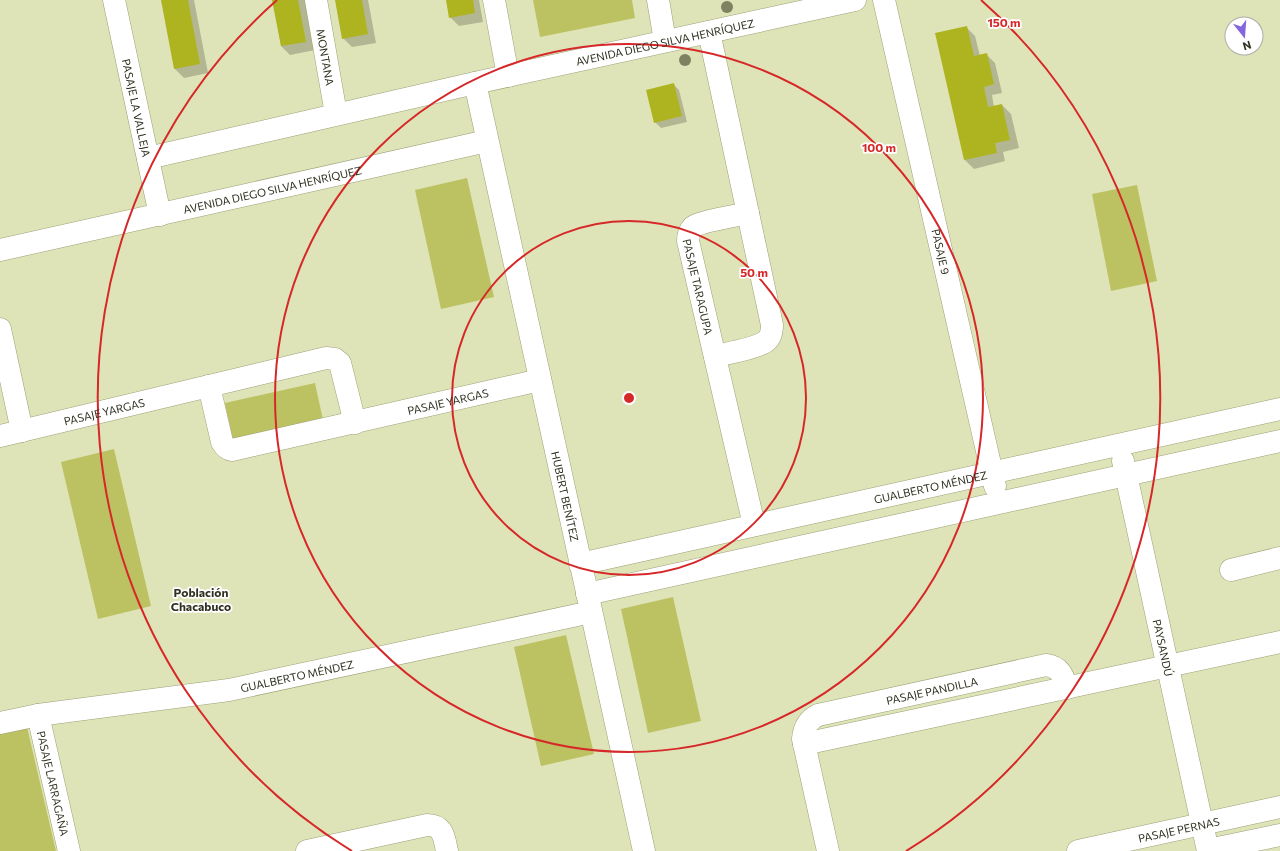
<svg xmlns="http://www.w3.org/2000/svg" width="1280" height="851" viewBox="0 0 1280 851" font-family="Commissioner,sans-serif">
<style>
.green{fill:#bcc261}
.shadow{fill:#0003}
.building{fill:#aeb420}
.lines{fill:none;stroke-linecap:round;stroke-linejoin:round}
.minor-casing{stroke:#9ca076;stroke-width:23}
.minor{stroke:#fff;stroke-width:22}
.tree{fill:#7e8261}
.ring{fill:none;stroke:#d62828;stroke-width:2}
.labels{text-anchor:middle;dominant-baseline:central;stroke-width:3.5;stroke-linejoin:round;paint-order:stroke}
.street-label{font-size:11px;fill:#303120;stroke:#fff}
.neighbourhood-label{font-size:12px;font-weight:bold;fill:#303120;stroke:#fff}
.centre{fill:#d62828;stroke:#fff;stroke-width:2}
.ring-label{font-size:12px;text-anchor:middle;font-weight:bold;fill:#d62828;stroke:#fff;stroke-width:3.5;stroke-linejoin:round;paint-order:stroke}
</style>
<rect width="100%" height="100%" fill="#dfe4b8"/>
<g class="green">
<polygon points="533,0 632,0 635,18 540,37"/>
<polygon points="467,178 494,297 441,309 415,190"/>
<polygon points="1137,185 1157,281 1111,291 1092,194"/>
<polygon points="315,383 323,420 233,440 225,403"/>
<polygon points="114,449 151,606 98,619 61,462"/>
<polygon points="673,597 701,721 648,733 621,609"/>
<polygon points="566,635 594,754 541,766 514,647"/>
<polygon points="27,727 56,851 0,851 0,733"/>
</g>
<g class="shadow">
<polygon points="162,0 194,0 208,73 184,78 175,69"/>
<polygon points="273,0 305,0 315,50 290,55 281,46"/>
<polygon points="336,0 368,0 376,43 352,47 343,38"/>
<polygon points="447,0 479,0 483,22 459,26 450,17"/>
<polygon points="966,27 975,36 980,56 986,54 995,63 1002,93 992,95 994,107 1002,105 1011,114 1019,148 1003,152 1005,161 974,169 965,160"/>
<polygon points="673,84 679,90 687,122 661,128 655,122"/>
</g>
<g class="building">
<polygon points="161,0 188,0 200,64 174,69"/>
<polygon points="272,0 298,0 306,42 281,46"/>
<polygon points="335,0 362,0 368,34 342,39"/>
<polygon points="446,0 473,0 475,13 449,18"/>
<polygon points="967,26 974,56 987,53 994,84 984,87 988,107 1002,104 1010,140 995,143 997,153 964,160 935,33"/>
<polygon points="674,83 682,116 654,123 646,90"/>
</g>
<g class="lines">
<defs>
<g id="minor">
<path id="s1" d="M 114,0 L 160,215"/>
<path id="s2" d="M 316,0 L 336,114"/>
<polyline points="494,0 508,76"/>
<polyline points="658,0 665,41"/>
<path id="s3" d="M 884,0 L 995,486"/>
<path d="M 709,32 L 772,325 C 772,332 771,338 765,342 C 754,349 728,353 715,356"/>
<path id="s4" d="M 475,83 L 644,851"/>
<path id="s5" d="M 148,158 L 475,83 L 855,0"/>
<path id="s6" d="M 748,213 C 736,216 701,221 693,227 C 689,231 688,236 688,241 L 754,525"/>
<path id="s7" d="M 0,250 L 487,141"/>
<polyline points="0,329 22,431"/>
<path id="s8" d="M 209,386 L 222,442 C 225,447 227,449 232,450 L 540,380"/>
<path id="s9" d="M 0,436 L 326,358 L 335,359 L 340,363 L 355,423"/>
<path id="s10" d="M 1123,461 L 1208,851"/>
<path id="s11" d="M 580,564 L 1280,409"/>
<polyline points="1231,570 1280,558"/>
<polyline points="587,594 1280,441"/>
<path id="s12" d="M 38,715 L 69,851"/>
<path id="s13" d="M 0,723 L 38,715 L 229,690 L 591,612"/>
<polyline points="804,744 1280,642"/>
<polyline points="1208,850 1280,835"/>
<path d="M 307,851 L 427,825 C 444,825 444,838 447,851"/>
<path id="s14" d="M 828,851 L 803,739 C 804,727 808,720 818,715 L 1046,665 C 1060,667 1063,675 1067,688"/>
<path id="s15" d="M 1078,851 L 1280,807"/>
</g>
</defs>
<use href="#minor" class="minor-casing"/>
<use href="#minor" class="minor"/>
</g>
<g class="tree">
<circle cx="727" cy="7" r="6"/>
<circle cx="685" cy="60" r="6"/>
</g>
<g class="ring">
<circle cx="629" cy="398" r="177"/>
<circle cx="629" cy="398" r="354"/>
<path d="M352 851A531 531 0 0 1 277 0M981 0A531 531 0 0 1 906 851"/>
</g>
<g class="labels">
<g class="street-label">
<text stroke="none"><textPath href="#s5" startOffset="530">AVENIDA DIEGO SILVA HENRÍQUEZ</textPath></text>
<text stroke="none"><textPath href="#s2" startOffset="58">MONTANA</textPath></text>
<text stroke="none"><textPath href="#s1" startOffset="110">PASAJE LA VALLEJA</textPath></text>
<text stroke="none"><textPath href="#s7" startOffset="279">AVENIDA DIEGO SILVA HENRÍQUEZ</textPath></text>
<text stroke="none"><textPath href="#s3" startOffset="258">PASAJE 9</textPath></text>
<text stroke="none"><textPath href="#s6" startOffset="119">PASAJE TARAGUPA</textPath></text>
<text stroke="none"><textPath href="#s8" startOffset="292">PASAJE YARGAS</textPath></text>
<text stroke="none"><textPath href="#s9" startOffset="107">PASAJE YARGAS</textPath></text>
<text stroke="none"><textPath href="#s11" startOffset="359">GUALBERTO MÉNDEZ</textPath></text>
<text stroke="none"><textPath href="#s4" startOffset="423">HUBERT BENÍTEZ</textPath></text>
<text stroke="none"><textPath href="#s10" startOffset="191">PAYSANDÚ</textPath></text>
<text stroke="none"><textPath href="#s13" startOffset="301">GUALBERTO MÉNDEZ</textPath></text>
<text stroke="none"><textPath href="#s14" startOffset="261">PASAJE PANDILLA</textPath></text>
<text stroke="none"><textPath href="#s12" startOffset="70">PASAJE LARRAGAÑA</textPath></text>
<text stroke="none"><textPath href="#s15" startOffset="103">PASAJE PERNAS</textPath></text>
</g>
<g class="neighbourhood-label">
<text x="201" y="592">Población<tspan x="201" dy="14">Chacabuco</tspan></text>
</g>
</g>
<circle cx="629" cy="398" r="6" class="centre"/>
<g class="ring-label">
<text x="1004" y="27">150 m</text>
<text x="879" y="152">100 m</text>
<text x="754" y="277">50 m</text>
</g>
<g transform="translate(1244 36) rotate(163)"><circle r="19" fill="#ffffff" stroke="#acada6"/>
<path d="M0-3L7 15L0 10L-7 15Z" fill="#8565e0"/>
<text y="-6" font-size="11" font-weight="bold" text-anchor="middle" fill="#303120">N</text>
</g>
</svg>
